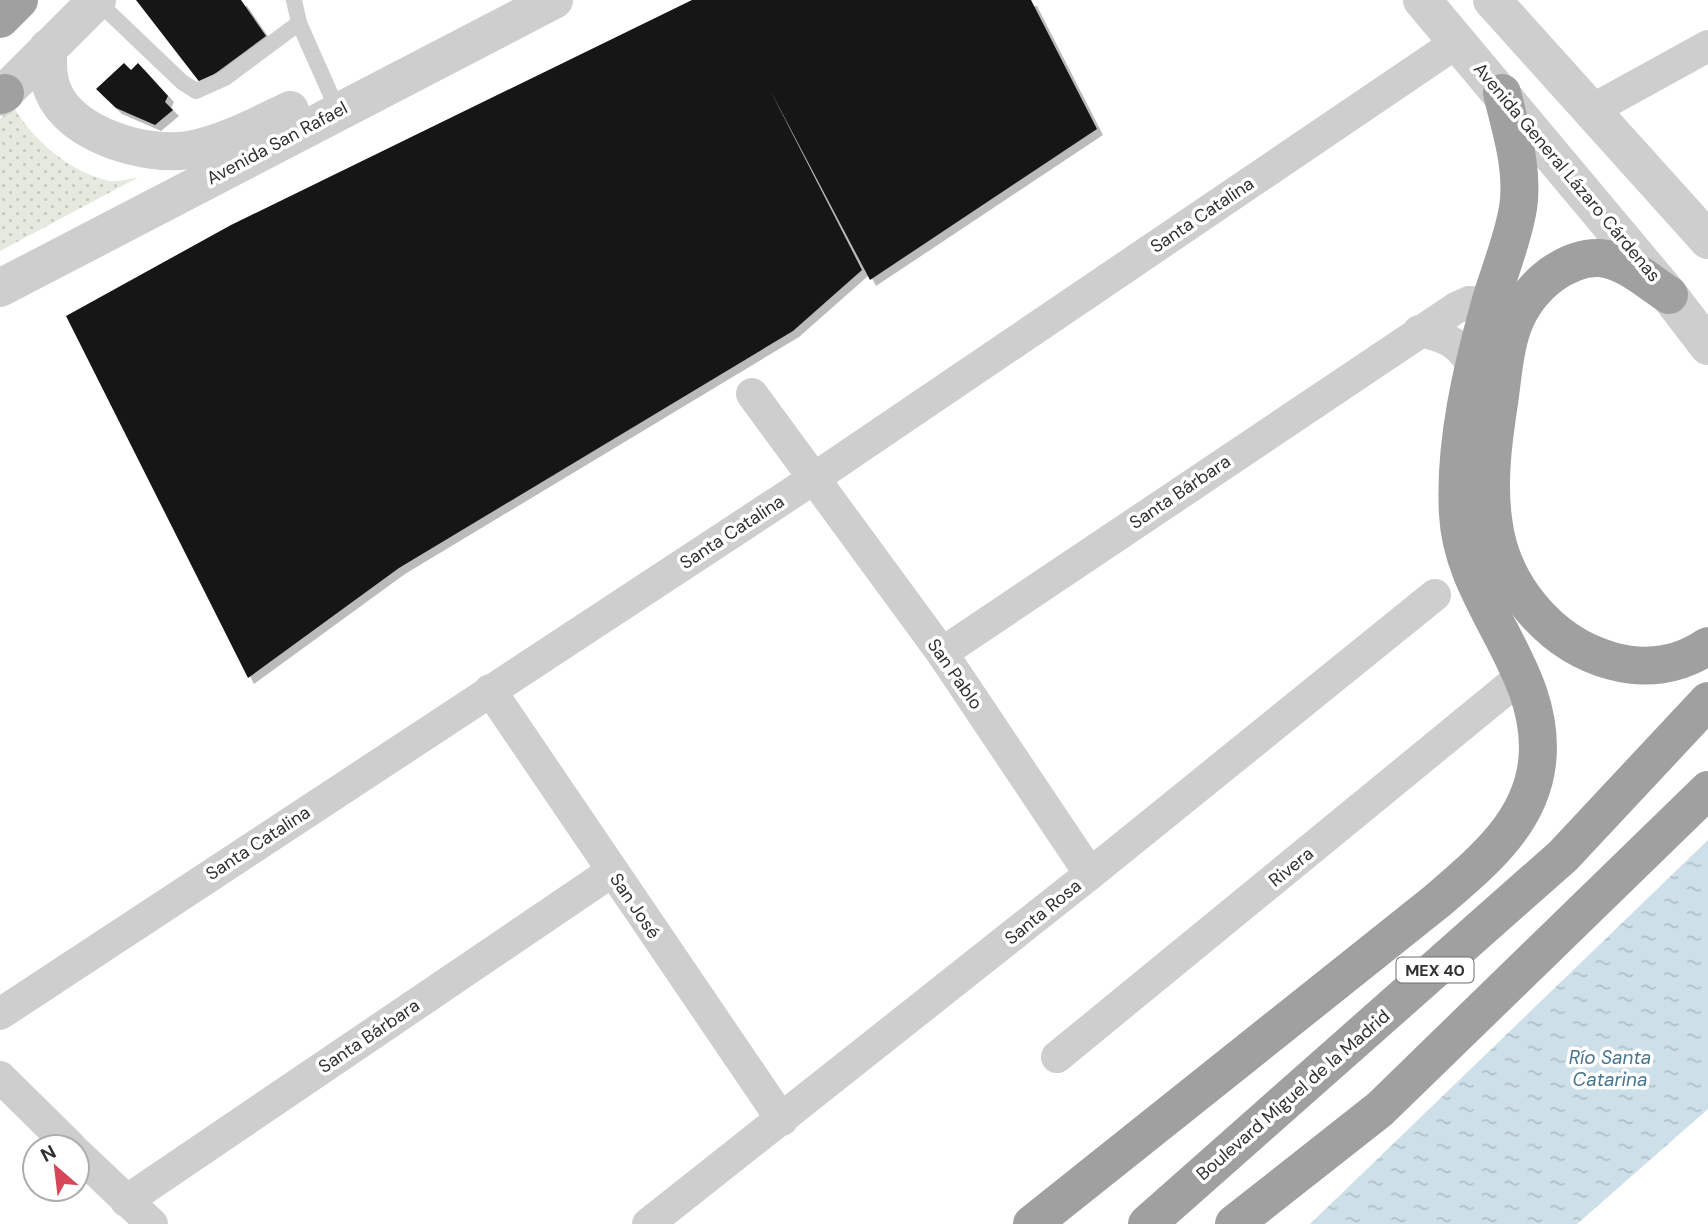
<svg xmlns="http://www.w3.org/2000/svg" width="1708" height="1224" viewBox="0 0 1708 1224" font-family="'DM Sans',sans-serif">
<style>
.grass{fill:url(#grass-dots)}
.water{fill:url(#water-ripples)}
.building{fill:#181818;filter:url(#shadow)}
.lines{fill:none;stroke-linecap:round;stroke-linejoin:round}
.service{stroke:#cecece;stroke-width:16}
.minor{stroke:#cecece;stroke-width:32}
.tertiary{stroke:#cecece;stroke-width:38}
.trunk{stroke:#a0a0a0;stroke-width:38}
.labels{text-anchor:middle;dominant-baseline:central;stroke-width:7;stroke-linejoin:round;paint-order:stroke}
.shield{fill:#fff;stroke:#6f6f6f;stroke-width:2}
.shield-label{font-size:16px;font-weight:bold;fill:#313131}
.street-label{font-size:18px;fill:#313131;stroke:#fff}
.water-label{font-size:19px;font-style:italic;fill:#46758d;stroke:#fff}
</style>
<defs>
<pattern id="grass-dots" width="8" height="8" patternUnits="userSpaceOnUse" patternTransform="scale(1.75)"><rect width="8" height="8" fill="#e5eade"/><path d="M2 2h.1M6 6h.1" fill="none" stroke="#c5c9bf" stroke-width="1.8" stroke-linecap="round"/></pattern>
<pattern id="water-ripples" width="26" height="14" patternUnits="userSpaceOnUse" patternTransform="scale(1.75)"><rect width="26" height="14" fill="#cddfe8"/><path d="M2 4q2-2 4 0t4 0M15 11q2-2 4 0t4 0" fill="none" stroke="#b0c0c7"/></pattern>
<filter id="shadow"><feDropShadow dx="6" dy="6" stdDeviation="0" flood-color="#0004"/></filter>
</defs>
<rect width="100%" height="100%" fill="#fff"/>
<path class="grass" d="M 13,106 C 32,139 70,173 110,181 C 118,182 128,179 137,178 L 0,251 L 0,119 Z"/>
<polygon class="water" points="1708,840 1708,1109 1577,1224 1310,1224"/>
<g class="building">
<polygon points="136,0 241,0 266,36 201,84"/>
<polygon points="692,0 1031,0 1097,129 870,280 769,88 862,270 793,331 399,568 248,678 66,316 231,225"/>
<polygon points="124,63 131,70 138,63 168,96 165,102 173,110 155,125 116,108 96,89"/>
</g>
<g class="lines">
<g class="service">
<polyline points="96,0 182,82 196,91 225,78 299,23 294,0"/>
<polyline points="299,23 338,111"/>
</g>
<g class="minor">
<polyline points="1590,111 1708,46"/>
<path d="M 1419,331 C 1446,336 1465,345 1474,372"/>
<polyline points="752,394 942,653 1090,874"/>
<polyline points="942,653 1456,308 1469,302 1490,303 1505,319"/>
<polyline points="490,690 782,1120"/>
<polyline points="0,1014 813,479 1459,41"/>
<polyline points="1057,1057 1522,676"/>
<polyline points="0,1077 71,1147"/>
<polyline points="77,1153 152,1224"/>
<polyline points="126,1201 611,872"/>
<polyline points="648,1224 1090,874 1435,595"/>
</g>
<g class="tertiary">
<polyline points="1422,0 1669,295 1708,346"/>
<polyline points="1492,0 1708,240"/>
<path d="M 48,48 C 48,63 47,77 53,91 C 70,135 146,157 189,150 C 223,144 259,125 290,110"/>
<polyline points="0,97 97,0"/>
<polyline points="0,288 554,0"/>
</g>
<g class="trunk">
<polyline points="0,19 19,0"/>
<polyline points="0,95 5,93"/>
<path d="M 1669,295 C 1649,282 1625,260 1600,258 C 1582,257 1565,265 1551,275 C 1506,309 1506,352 1499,403 C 1493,442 1488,480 1493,519 C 1500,584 1549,644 1612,661 C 1645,670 1679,666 1708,646"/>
<path d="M 1032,1224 L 1437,901 C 1481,863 1530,824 1537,763 C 1548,670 1462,604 1458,514 C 1454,443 1472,368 1491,300 C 1500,270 1513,239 1518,208 C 1524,170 1511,130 1502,93"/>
<polyline points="1147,1224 1563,856 1708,701"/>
<polyline points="1234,1224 1380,1109 1708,790"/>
</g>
</g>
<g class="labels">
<rect class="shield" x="1396.5" y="957.5" width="77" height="25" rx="5"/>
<g class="shield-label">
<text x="1435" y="970">MEX 40</text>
</g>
<g class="street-label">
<text transform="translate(277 143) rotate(-28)">Avenida San Rafael</text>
<text transform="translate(1567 172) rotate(50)">Avenida General Lázaro Cárdenas</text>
<text transform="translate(1202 215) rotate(-34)">Santa Catalina</text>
<text transform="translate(1180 492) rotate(-34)">Santa Bárbara</text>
<text transform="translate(732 532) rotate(-33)">Santa Catalina</text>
<text transform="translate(955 674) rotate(55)">San Pablo</text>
<text transform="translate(258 843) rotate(-33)">Santa Catalina</text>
<text transform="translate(1291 867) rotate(-39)">Rivera</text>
<text transform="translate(635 906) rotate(56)">San José</text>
<text transform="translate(1043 912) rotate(-39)">Santa Rosa</text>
<text transform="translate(369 1036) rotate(-34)">Santa Bárbara</text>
<text transform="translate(1293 1095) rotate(-41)">Boulevard Miguel de la Madrid</text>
</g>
<g class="water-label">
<text x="1610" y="1057">Río Santa<tspan x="1610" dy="22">Catarina</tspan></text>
</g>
</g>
<g transform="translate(56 1168) rotate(332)"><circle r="33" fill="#ffffff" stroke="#adadad" stroke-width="2"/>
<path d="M0-5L12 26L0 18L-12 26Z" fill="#d64658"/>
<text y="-10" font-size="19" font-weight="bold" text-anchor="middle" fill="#313131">N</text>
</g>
</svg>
